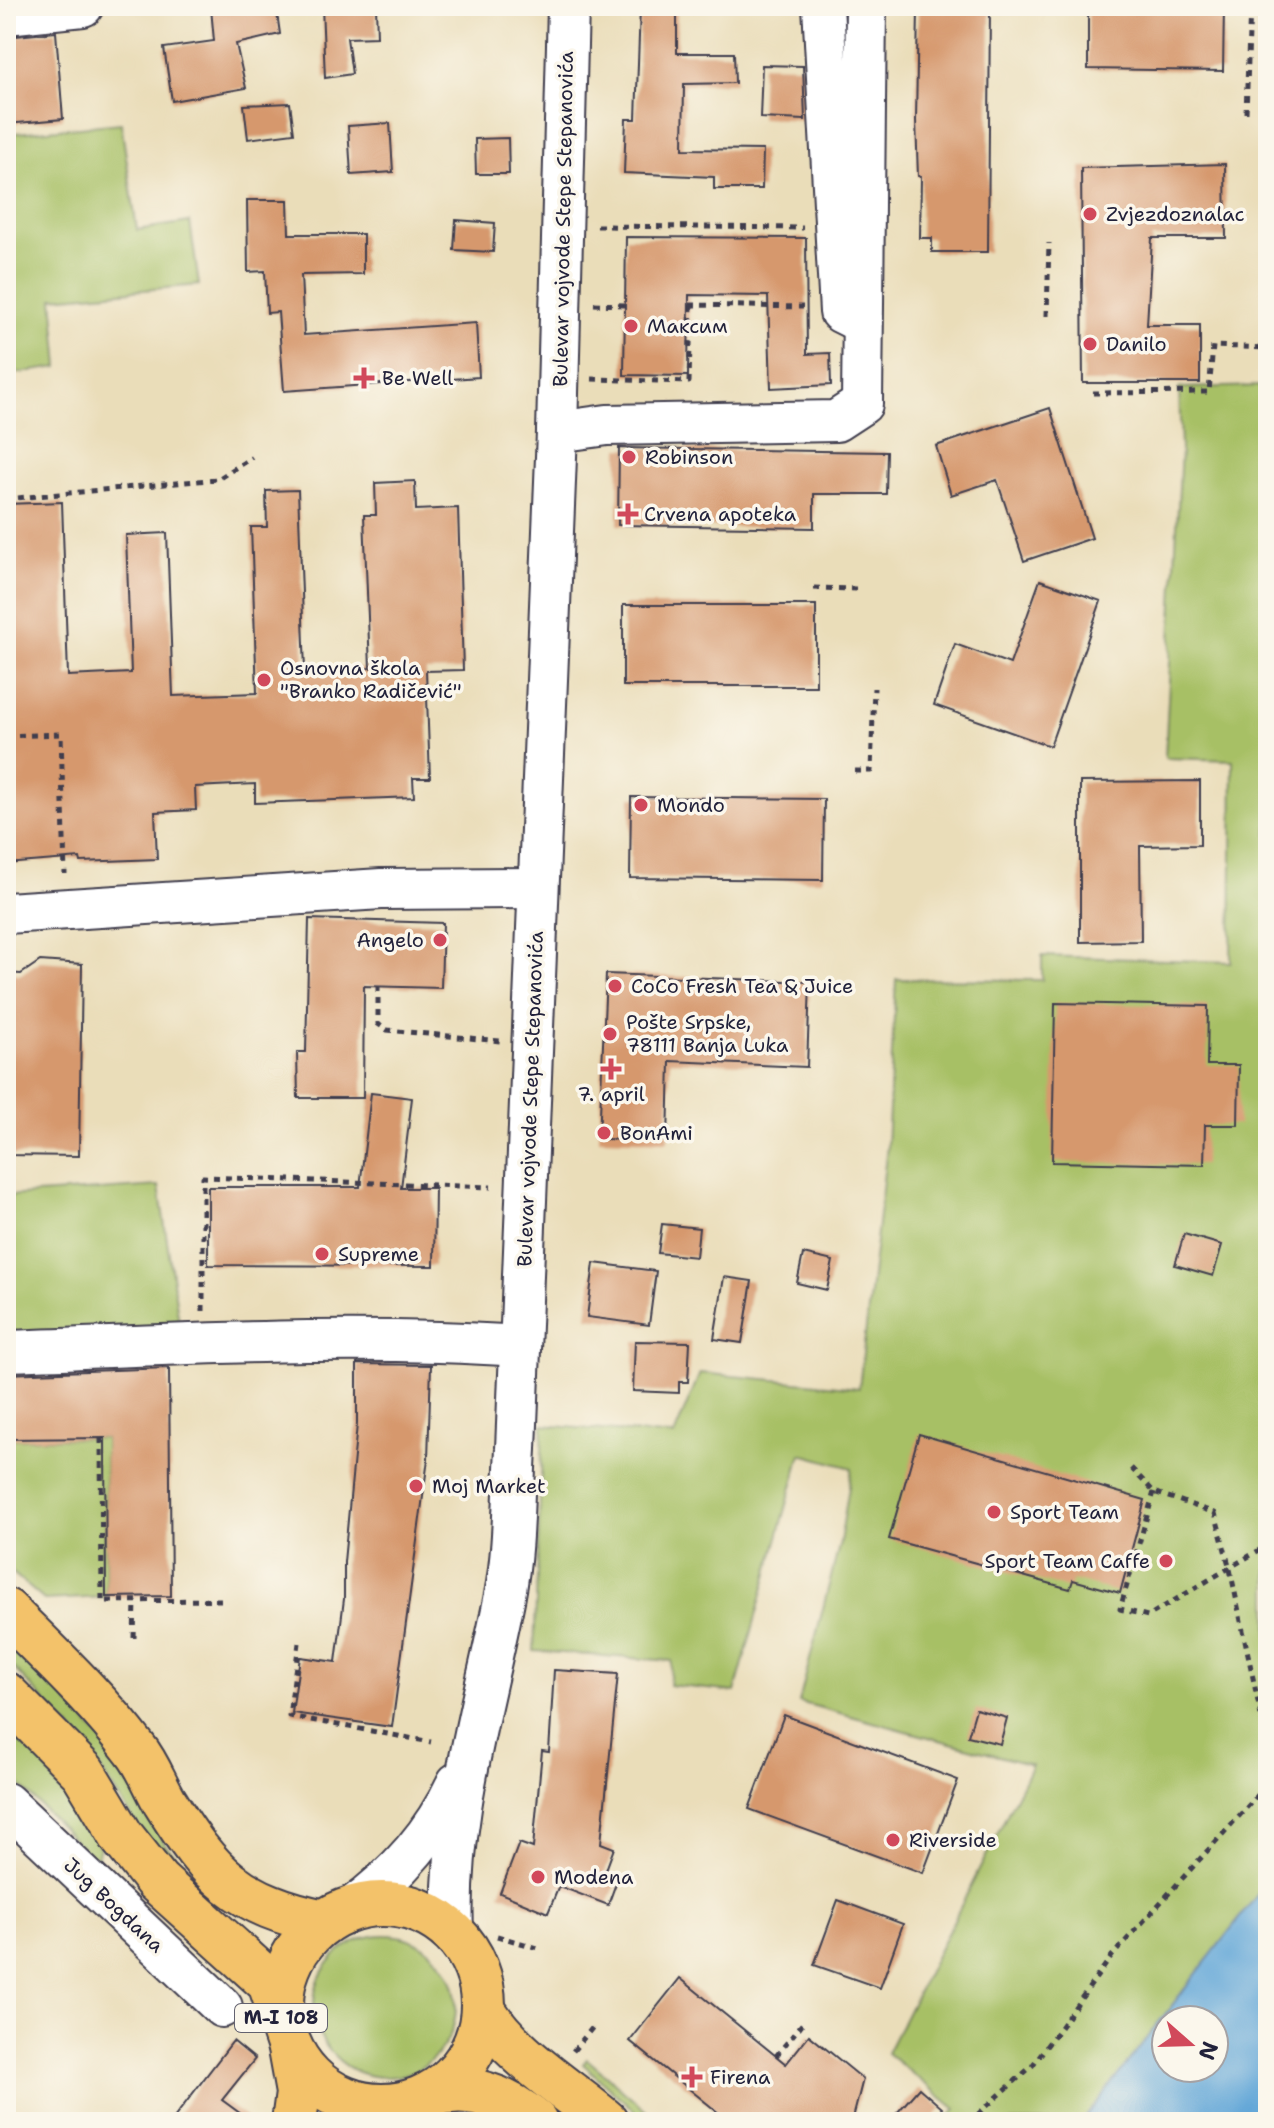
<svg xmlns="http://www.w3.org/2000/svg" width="1274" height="2128" viewBox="0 0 1274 2128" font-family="'Shantell Sans',sans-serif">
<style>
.green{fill:#a7c065;stroke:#647150;stroke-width:2}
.water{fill:#64a7d8;stroke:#43648a;stroke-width:2;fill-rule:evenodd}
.building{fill:#d6986d}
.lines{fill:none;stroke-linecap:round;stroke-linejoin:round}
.minor-casing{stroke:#403e4e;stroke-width:44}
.major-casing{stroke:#403e4e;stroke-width:48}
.path{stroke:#403e4e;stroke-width:5;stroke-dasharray:6 6;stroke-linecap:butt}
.minor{stroke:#fff;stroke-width:40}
.major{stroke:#f3c26a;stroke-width:44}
.poi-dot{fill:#d1495b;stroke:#fbf7ec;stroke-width:3}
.labels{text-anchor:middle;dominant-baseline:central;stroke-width:7;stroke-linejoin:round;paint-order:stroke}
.shield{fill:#fbf7ec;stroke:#636270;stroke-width:2}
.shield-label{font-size:18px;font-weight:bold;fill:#22223b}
.poi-label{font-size:20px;fill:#22223b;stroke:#fbf7ec;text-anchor:start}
.street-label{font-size:20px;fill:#22223b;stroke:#fbf7ec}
</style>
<rect width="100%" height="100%" fill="#fbf7ec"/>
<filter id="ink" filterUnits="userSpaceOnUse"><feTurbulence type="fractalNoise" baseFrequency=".0125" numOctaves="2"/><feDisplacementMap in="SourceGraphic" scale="16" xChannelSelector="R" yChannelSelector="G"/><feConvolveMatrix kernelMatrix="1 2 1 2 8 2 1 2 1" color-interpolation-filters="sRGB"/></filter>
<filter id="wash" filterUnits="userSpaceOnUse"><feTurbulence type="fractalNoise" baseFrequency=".006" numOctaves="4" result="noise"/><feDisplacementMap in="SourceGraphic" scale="32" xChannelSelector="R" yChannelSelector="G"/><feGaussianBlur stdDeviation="1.8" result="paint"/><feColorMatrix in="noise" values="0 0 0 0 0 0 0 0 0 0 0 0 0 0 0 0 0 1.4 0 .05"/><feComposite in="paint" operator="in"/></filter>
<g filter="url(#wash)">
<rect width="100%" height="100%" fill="#eaddb9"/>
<g class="green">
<polygon points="121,123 137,230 190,222 199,285 53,298 59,367 6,375 6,134"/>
<polygon points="1268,386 1268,1881 1082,2122 943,2122 956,2109 887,2053 1032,1765 799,1702 840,1542 852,1468 801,1454 735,1692 669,1685 672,1661 534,1651 543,1425 674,1436 700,1373 859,1388 887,1146 896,979 1042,980 1042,956 1231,962 1233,760 1165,758 1181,449 1179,388"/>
<polygon points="159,1186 181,1336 6,1337 6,1196"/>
<polygon points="105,1438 106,1597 44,1600 6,1567 6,1439"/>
<polygon points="6,1636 101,1738 167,1847 218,1902 210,1910 163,1866 82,1740 6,1660"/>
<polygon points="6,1714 49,1767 100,1847 96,1862 6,1771"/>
<circle cx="385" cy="2006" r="71"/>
<polygon points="587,2059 660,2122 647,2122 583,2064"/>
</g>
<path class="water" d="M 1268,1881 L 1268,2122 L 1082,2122 ZM 1166,2020 L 1214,2020 L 1214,2068 L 1166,2068 Z"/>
<g id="blocks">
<g class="building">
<polygon points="276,6 280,34 236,44 246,88 172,101 164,48 214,41 211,8"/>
<polygon points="322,6 376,6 377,37 347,38 352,74 325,78"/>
<polygon points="930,6 990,6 988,252 932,252 932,238 920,238 921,177 918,176 916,120 918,9 930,9"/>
<polygon points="1174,6 1224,6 1223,71 1088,69 1088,8"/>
<polygon points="640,8 677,8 677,53 734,53 735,83 684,84 683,149 763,150 762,189 714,189 714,177 624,173 626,119 636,119"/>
<polygon points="56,32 63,119 6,124 6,37"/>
<polygon points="762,65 803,66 805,120 760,118"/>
<polygon points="290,103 294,133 248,139 244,105"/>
<polygon points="390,123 393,172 351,175 348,126"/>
<polygon points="508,138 509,174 476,174 475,139"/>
<polygon points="1225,164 1226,238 1152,238 1147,325 1200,325 1200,383 1083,383 1081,168"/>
<polygon points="247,200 288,200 289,234 363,234 363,274 301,275 304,335 476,323 479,377 284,391 278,312 267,313 265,271 248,272"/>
<polygon points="456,220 495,223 493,252 454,250"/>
<polygon points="626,237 806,238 807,354 830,353 831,385 771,388 768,296 689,295 688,376 624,375"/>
<polygon points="1050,408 1092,538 1024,561 997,480 951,495 936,446"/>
<polygon points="619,448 887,452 886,494 814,494 814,528 618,525"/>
<polygon points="415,481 416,510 458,508 463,670 426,671 430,778 413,778 414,797 255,803 255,784 195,787 196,810 155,812 157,859 81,862 80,858 6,864 6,504 62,502 68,676 131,673 126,535 167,533 173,696 257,693 251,527 267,527 266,491 298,490 305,670 370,668 364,515 376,515 375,483"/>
<polygon points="1040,580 1101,601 1050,746 934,705 955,644 1010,664"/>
<rect x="623" y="605" width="193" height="81"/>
<polygon points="1200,781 1200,845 1140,846 1141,941 1080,942 1080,782"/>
<polygon points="631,797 824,799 823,880 630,878"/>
<polygon points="309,919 443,923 441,988 364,986 363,1098 298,1098 297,1052 306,1052"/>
<polygon points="40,961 82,964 79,1156 6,1155 6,973 21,974"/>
<polygon points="606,974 810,982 807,1067 670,1061 668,1141 599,1139"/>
<polygon points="1055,1003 1208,1006 1207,1065 1239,1065 1238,1125 1205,1125 1204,1165 1052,1162"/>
<polygon points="371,1093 412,1098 401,1188 435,1188 434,1266 208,1265 208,1187 360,1187"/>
<polygon points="662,1224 699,1228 696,1257 658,1253"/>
<polygon points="1184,1234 1222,1245 1213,1276 1175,1265"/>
<polygon points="803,1254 833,1261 827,1290 797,1283"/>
<polygon points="594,1263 656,1271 649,1325 587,1317"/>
<polygon points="724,1277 752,1281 742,1343 714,1339"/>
<polygon points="635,1341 690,1342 688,1382 679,1382 679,1393 633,1391"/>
<polygon points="357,1364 431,1365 428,1459 392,1727 292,1713 300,1657 336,1662 344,1599 344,1562 357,1424"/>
<polygon points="169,1368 171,1596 106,1597 105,1438 6,1439 6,1374"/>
<polygon points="919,1434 1145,1500 1120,1593 1073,1580 1070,1589 889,1539"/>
<polygon points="554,1670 618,1674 601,1843 614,1848 603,1878 616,1883 608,1905 559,1886 548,1913 500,1893 519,1843 533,1848 542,1751 549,1752"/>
<polygon points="976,1709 1007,1718 1000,1744 968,1736"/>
<polygon points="784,1715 958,1780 923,1873 749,1809"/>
<polygon points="838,1900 903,1924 880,1988 814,1965"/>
<polygon points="680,1978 786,2064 809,2035 863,2079 852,2122 730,2122 630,2041"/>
<polygon points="233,2041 255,2059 222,2100 252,2122 171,2122"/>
<polygon points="919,2088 942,2108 930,2122 889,2122"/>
</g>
</g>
</g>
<g filter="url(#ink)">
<use href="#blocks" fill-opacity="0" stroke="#403e4e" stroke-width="2"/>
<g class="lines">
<defs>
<g id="minor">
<polyline points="823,6 840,312 852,318"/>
<polyline points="6,14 83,6"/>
<polyline points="557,432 607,425 836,421 862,404 866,6"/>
<polyline points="6,913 381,889 537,888"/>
<path d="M 6,1351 C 177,1345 349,1334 519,1346"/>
<polyline points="6,1803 222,2007"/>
<path d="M 350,1909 C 396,1876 433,1835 457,1783"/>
<path d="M 453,1932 C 448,1817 483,1708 505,1595 C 514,1548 513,1497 516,1449 L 557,432 L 568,6"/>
</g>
<g id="major">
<path d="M 6,1611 C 51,1656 97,1699 135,1749 C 148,1765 155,1785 165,1802 C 211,1876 238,1904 324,1922"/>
<polyline points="6,1695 83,1772 122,1837 157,1881 270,1983 281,2016"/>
<circle cx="382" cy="2005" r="101"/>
<path d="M 483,2010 C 512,2056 565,2087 606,2122"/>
<polyline points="290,2049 298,2093 294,2122"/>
<path d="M 431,2095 C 469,2083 505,2097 535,2122"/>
</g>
</defs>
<use href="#minor" class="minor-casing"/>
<use href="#major" class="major-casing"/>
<g class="path">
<polyline points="1246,113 1250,6"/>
<polyline points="597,226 803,228"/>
<polyline points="594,304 625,305"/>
<polyline points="690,305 803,307"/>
<polyline points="1047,316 1049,243"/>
<polyline points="592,379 689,382 691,305"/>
<polyline points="1093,393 1209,392 1213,346 1268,348"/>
<polyline points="6,499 218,479 252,457"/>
<polyline points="814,588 860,589"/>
<polyline points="6,736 61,734 65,874"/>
<polyline points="855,771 871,771 874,688"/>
<polyline points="378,986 378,1024 387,1030 500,1041"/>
<polyline points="203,1311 203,1177 491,1187"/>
<polyline points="101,1438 102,1601 227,1600"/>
<polyline points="1131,1468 1154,1492 1215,1513 1230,1569 1268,1749"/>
<polyline points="1154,1492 1120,1609 1148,1616 1268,1545"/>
<polyline points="134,1638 135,1601"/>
<polyline points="299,1643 289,1716 431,1742"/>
<polyline points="497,1936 538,1948"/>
<polyline points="573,2051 593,2027"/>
<polyline points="776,2056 802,2024"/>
<polyline points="723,2122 726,2119"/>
<polyline points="969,2122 1032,2066 1112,1956 1268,1784"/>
</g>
<use href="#minor" class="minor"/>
<use href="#major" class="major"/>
</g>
</g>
<g class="poi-dot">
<circle cx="1090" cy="214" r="8"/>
<circle cx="631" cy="326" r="8"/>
<circle cx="1090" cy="344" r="8"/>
<path d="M360 366h8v8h8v8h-8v8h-8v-8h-8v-8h8z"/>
<circle cx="629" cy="457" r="8"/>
<path d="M624 502h8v8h8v8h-8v8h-8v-8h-8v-8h8z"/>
<circle cx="264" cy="680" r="8"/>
<circle cx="641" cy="805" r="8"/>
<circle cx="440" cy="940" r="8"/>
<circle cx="615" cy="986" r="8"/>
<circle cx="610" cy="1034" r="8"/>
<path d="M607 1057h8v8h8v8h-8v8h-8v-8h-8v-8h8z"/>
<circle cx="604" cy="1133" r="8"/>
<circle cx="322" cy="1254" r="8"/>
<circle cx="416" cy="1486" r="8"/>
<circle cx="994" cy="1512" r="8"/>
<circle cx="1166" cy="1561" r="8"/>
<circle cx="893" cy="1840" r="8"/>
<circle cx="538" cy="1877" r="8"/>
<path d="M688 2065h8v8h8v8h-8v8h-8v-8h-8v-8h8z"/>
</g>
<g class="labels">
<rect class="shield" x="235" y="2004" width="92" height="28" rx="6"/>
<g class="shield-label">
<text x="281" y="2018">M-I 108</text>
</g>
<g class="poi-label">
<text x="1106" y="214">Zvjezdoznalac</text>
<text x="647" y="326">Максим</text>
<text x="1106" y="344">Danilo</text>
<text x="382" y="378">Be Well</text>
<text x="645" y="457">Robinson</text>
<text x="644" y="514">Crvena apoteka</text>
<text x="280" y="668">Osnovna škola<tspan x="280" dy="23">"Branko Radičević"</tspan></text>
<text x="657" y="805">Mondo</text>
<text x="424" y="940" text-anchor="end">Angelo</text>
<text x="631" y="986">CoCo Fresh Tea &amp; Juice</text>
<text x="626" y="1022">Pošte Srpske,<tspan x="626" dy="23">78111 Banja Luka</tspan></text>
<text x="611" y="1094" text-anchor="middle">7. april</text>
<text x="620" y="1133">BonAmi</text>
<text x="338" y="1254">Supreme</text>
<text x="432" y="1486">Moj Market</text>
<text x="1010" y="1512">Sport Team</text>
<text x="1150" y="1561" text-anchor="end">Sport Team Caffe</text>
<text x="909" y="1840">Riverside</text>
<text x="554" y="1877">Modena</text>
<text x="710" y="2077">Firena</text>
</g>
<g class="street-label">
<text transform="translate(563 219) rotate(-89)">Bulevar vojvode Stepe Stepanovića</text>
<text transform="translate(530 1099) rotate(-88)">Bulevar vojvode Stepe Stepanovića</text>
<text transform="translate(114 1905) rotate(43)">Jug Bogdana</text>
</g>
</g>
<rect width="1274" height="2128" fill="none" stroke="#fbf7ec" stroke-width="32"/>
<g transform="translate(1190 2044) rotate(110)"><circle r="38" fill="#fbf7ec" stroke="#a4a2a5" stroke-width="2"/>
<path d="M0-6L14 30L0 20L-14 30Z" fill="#d1495b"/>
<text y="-12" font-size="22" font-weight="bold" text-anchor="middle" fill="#22223b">N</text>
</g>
</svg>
